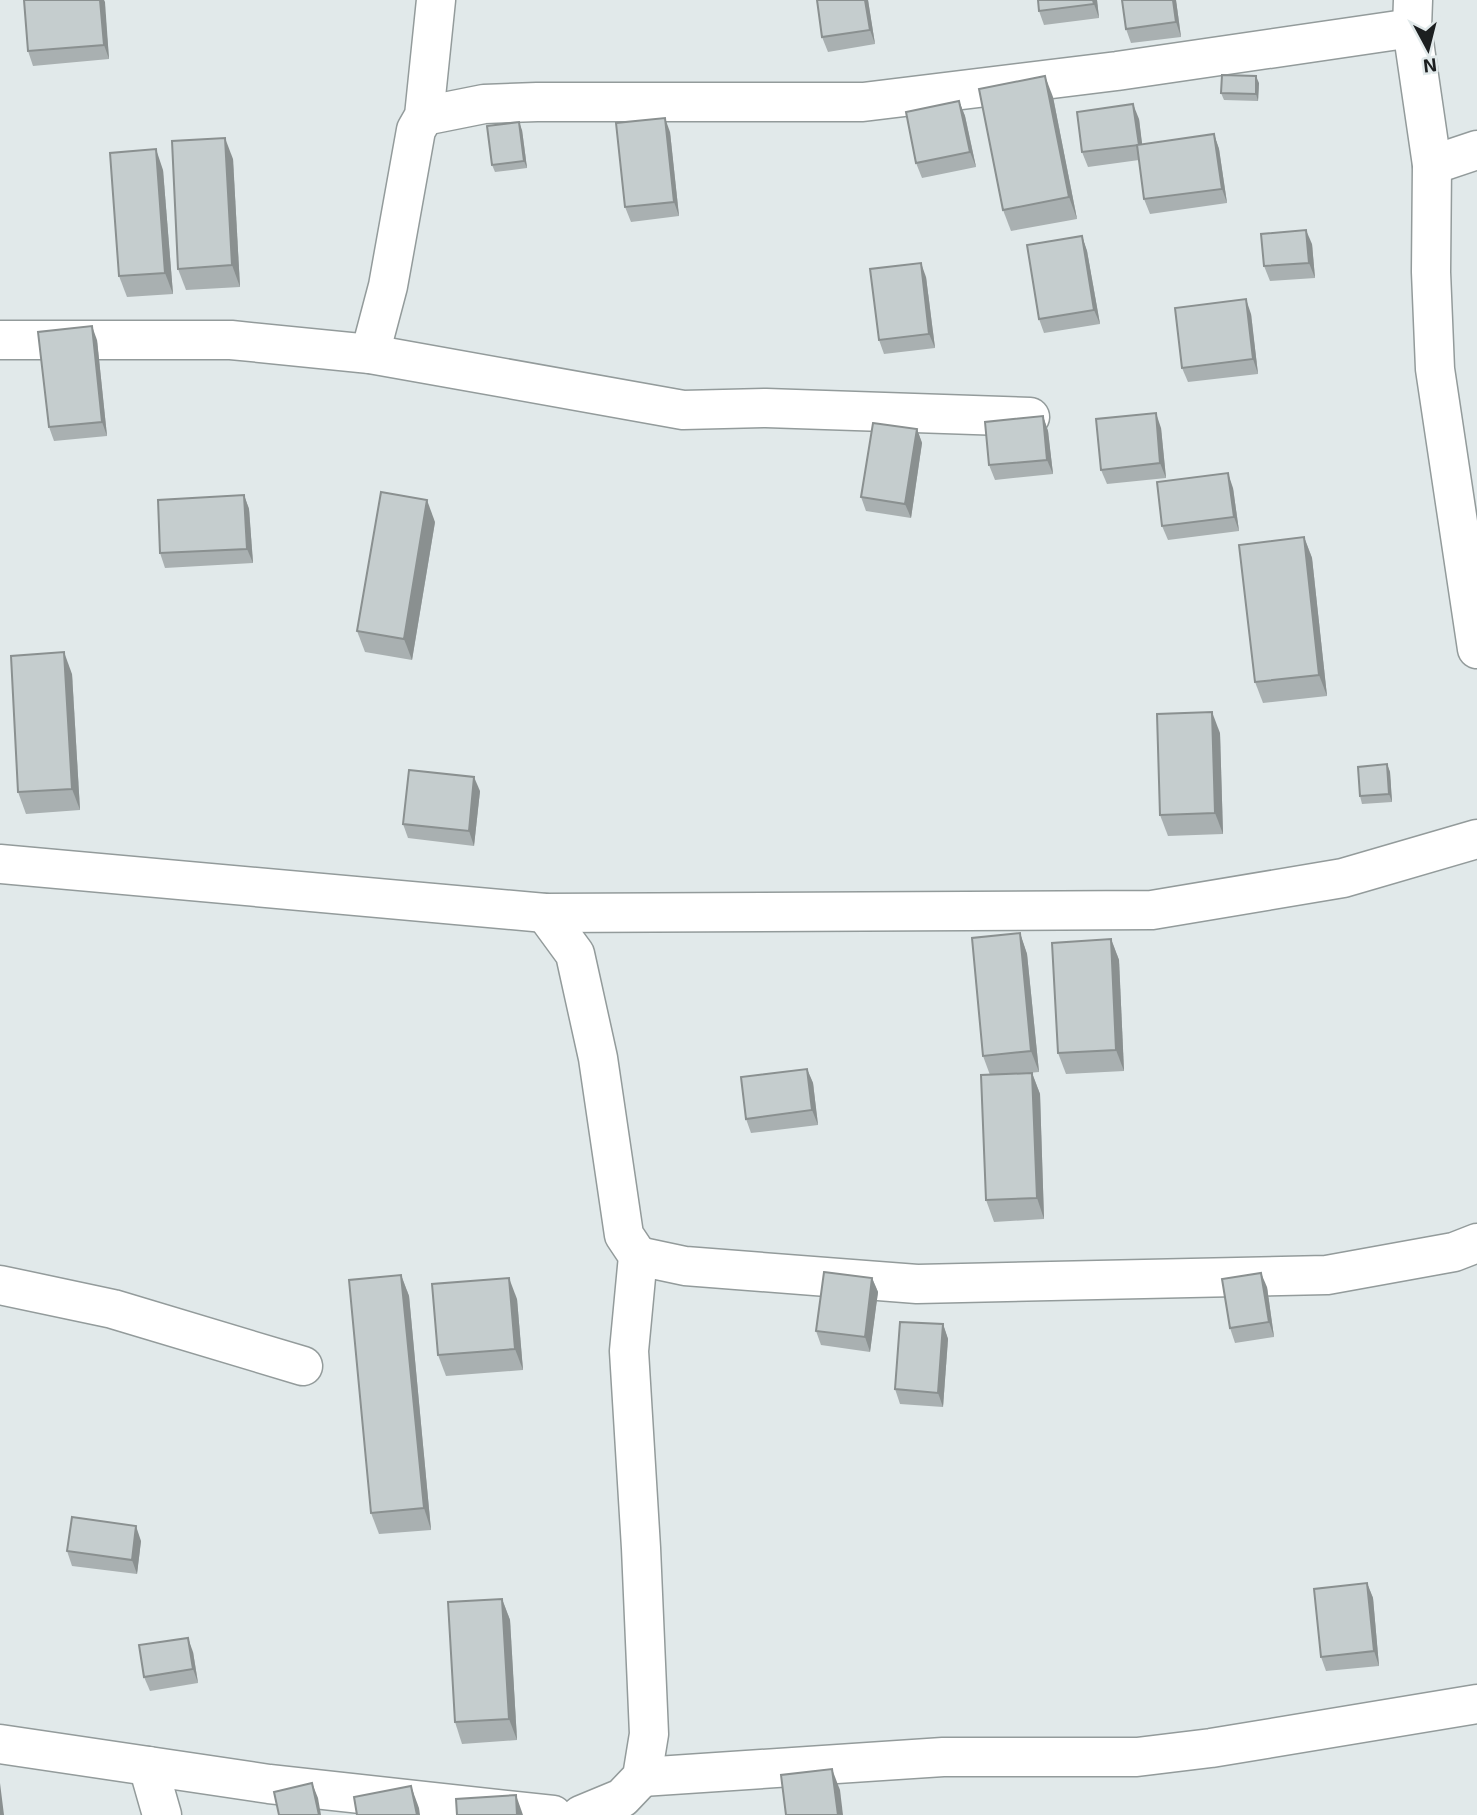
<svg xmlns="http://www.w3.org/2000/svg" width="1477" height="1815" viewBox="0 0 1477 1815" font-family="'Exo 2',sans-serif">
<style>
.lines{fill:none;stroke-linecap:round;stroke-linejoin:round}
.minor-casing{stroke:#939b9b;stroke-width:41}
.minor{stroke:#fff;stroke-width:38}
.wall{fill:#a9b0b1}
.shaded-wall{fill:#8a9090}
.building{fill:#c5cdce;stroke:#8a9090;stroke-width:2}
</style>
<rect width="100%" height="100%" fill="#e1e9ea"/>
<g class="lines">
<defs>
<g id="minor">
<polyline points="1413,0 1412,28 1432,165 1431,272 1435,369 1477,649"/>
<polyline points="424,116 484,104 537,102 863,102 1117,71 1412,28"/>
<polyline points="1432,165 1477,150"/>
<polyline points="0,340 231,340 370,354 683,410 766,408 1030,417"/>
<polyline points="370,354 388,286 416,130 424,116 436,0"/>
<polyline points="0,864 545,913 1152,910 1343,878 1477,839"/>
<polyline points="545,913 575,954 598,1058 624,1235 638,1256 629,1351 641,1548 649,1734 642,1777 622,1798 581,1815"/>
<polyline points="638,1256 685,1266 917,1284 1327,1275 1454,1252 1477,1243"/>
<polyline points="0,1285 113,1309 303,1366"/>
<polyline points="0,1744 269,1784 553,1815"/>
<polyline points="148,1766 162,1815"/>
<polyline points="642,1777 943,1757 1137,1757 1211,1748 1477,1704"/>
</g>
</defs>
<use href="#minor" class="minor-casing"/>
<use href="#minor" class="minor"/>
</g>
<g class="wall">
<polygon points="24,0 104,0 109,59 33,66 28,51"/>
<polygon points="817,0 868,0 875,44 828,52 822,37"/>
<polygon points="1038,0 1097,0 1099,18 1044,25 1039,11"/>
<polygon points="1122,0 1176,0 1181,37 1131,43 1126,29"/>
<polygon points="1259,83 1258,101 1224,100 1221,93"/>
<polygon points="1053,97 1077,219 1011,231 1003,210"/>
<polygon points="959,101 965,116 976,167 922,178 916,163"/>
<polygon points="1139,119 1142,145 1214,134 1219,149 1227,203 1150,214 1144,199 1139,160 1088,167 1082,152"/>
<polygon points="522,130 527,168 495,172 492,165"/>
<polygon points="670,132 679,216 631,222 625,207"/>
<polygon points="233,159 240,287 186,290 178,269"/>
<polygon points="163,170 173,294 127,297 119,276"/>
<polygon points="1082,236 1087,251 1100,324 1044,333 1039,319"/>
<polygon points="1312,244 1315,278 1270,281 1264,266"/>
<polygon points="926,277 935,348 884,354 879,340"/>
<polygon points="1251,314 1258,374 1188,382 1182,368"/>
<polygon points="97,340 107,436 54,441 49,427"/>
<polygon points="1043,416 1048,431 1053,474 995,480 989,465"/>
<polygon points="1161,428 1166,478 1107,484 1101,470"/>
<polygon points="917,429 922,443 911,518 866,511 861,497"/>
<polygon points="1233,488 1239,531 1168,540 1162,526"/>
<polygon points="244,495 249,509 253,563 165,568 160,553"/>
<polygon points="435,522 412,660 365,652 357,631"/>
<polygon points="1304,537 1312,558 1327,696 1263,703 1255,682"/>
<polygon points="72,674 80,810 26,814 18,792"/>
<polygon points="1220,733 1223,834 1168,836 1160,815"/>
<polygon points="1387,764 1390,772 1392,802 1362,804 1360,796"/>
<polygon points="480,791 474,846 408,838 403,824"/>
<polygon points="1020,933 1027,954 1039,1072 1028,1073 1032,1073 1040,1094 1044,1219 994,1222 986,1200 990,1075 983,1056"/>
<polygon points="1111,939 1119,960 1124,1071 1066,1074 1058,1053"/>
<polygon points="807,1069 813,1083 818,1125 751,1133 746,1119"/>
<polygon points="401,1275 409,1296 431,1530 379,1534 371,1513"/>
<polygon points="872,1278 878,1292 870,1352 821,1345 816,1331"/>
<polygon points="1267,1287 1274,1337 1235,1343 1230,1328"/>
<polygon points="517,1299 523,1370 446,1376 438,1355"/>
<polygon points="943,1324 948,1339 943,1407 900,1404 895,1389"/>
<polygon points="141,1541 137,1574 72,1566 67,1551"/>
<polygon points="1367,1583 1373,1598 1379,1666 1326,1671 1321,1657"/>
<polygon points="502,1599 510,1620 517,1740 462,1744 455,1722"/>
<polygon points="193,1652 198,1683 150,1691 144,1677"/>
</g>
<g class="shaded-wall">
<polygon points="100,0 104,0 105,2 109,59 104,45"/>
<polygon points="865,0 868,0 875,44 870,30"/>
<polygon points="1093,0 1097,0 1099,18 1094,4"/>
<polygon points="1173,0 1176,0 1181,37 1176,22"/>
<polygon points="1045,76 1053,97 1077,219 1069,197"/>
<polygon points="1256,76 1259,83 1258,101 1256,94"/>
<polygon points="959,101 965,116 976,167 970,152"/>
<polygon points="1133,104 1139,119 1144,159 1139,145"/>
<polygon points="665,118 670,132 679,216 674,202"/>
<polygon points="519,122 522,130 527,168 524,161"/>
<polygon points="1214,134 1219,149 1227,203 1222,189"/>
<polygon points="225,138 233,159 240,287 232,265"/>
<polygon points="156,149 163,170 173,294 165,273"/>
<polygon points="1306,230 1312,244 1315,278 1309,263"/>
<polygon points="1082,236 1087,251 1100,324 1094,310"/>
<polygon points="921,263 926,277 935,348 929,334"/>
<polygon points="1246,299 1251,314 1258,374 1253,359"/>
<polygon points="92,326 97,340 107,436 102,422"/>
<polygon points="1156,413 1161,428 1166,478 1160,463"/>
<polygon points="1043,416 1048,431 1053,474 1047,460"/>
<polygon points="917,429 922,443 911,518 905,504"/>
<polygon points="1228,473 1233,488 1239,531 1234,517"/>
<polygon points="244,495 249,509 253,563 247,549"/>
<polygon points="427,500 435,522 412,660 404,639"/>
<polygon points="1304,537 1312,558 1327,696 1319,675"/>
<polygon points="64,652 72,674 80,810 72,789"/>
<polygon points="1212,712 1220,733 1223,834 1215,813"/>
<polygon points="1387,764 1390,772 1392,802 1389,794"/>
<polygon points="474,777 480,791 474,846 469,831"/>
<polygon points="1020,933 1027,954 1039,1072 1031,1051"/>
<polygon points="1111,939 1119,960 1124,1071 1116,1050"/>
<polygon points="807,1069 813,1083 818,1125 812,1110"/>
<polygon points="1032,1073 1040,1094 1044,1219 1037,1198"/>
<polygon points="1261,1273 1267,1287 1274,1337 1269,1322"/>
<polygon points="401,1275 409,1296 431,1530 424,1508"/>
<polygon points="509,1278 517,1299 523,1370 515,1349"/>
<polygon points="872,1278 878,1292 870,1352 865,1337"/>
<polygon points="943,1324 948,1339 943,1407 938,1393"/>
<polygon points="136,1526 141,1541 137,1574 132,1560"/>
<polygon points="1367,1583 1373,1598 1379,1666 1374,1651"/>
<polygon points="502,1599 510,1620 517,1740 509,1719"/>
<polygon points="188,1638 193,1652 198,1683 193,1669"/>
<polygon points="832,1769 840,1790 843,1815 838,1815"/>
<polygon points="0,1781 0,1783 4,1815 0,1815"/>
<polygon points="312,1783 318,1798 321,1815 319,1815"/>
<polygon points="411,1786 419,1808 420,1815 417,1815"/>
<polygon points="516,1795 523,1815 517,1815"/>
</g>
<g class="building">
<polygon points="24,0 100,0 104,45 28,51"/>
<polygon points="817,0 865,0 870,30 822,37"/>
<polygon points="1038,0 1093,0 1094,4 1039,11"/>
<polygon points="1122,0 1173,0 1176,22 1126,29"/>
<polygon points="1222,75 1256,76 1256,94 1221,93"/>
<polygon points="1045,76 1069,197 1003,210 979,89"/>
<polygon points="959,101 970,152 916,163 906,112"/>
<polygon points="1133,104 1139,145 1082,152 1077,112"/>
<polygon points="665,118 674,202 625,207 616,123"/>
<polygon points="519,122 524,161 492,165 487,126"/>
<polygon points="1214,134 1222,189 1144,199 1137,145"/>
<polygon points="225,138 232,265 178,269 172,141"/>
<polygon points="156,149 165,273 119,276 110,153"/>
<polygon points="1306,230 1309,263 1264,266 1261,234"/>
<polygon points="1082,236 1094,310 1039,319 1027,245"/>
<polygon points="921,263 929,334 879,340 870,269"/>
<polygon points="1246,299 1253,359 1182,368 1175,308"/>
<polygon points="92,326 102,422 49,427 38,332"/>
<polygon points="1156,413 1160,463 1101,470 1096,419"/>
<polygon points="1043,416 1047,460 989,465 985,422"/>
<polygon points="873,423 917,429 905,504 861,497"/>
<polygon points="1228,473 1234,517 1162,526 1157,482"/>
<polygon points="381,492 427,500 404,639 357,631"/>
<polygon points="244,495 247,549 160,553 158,500"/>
<polygon points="1304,537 1319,675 1255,682 1239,545"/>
<polygon points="64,652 72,789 18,792 11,656"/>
<polygon points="1212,712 1215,813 1160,815 1157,714"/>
<polygon points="1387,764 1389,794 1360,796 1358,767"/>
<polygon points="409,770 474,777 469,831 403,824"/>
<polygon points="1020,933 1031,1051 983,1056 972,938"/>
<polygon points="1111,939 1116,1050 1058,1053 1052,943"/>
<polygon points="807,1069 812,1110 746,1119 741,1077"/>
<polygon points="1032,1073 1037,1198 986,1200 981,1075"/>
<polygon points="824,1272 872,1278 865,1337 816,1331"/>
<polygon points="1261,1273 1269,1322 1230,1328 1222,1279"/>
<polygon points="401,1275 424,1508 371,1513 349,1280"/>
<polygon points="509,1278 515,1349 438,1355 432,1284"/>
<polygon points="900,1322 943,1324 938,1393 895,1389"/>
<polygon points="72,1517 136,1526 132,1560 67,1551"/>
<polygon points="1367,1583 1374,1651 1321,1657 1314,1589"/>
<polygon points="502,1599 509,1719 455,1722 448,1602"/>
<polygon points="188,1638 193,1669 144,1677 139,1645"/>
<polygon points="832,1769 838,1815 786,1815 781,1775"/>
<polygon points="312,1783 319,1815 279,1815 274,1792"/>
<polygon points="411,1786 417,1815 357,1815 354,1797"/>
<polygon points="516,1795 517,1815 457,1815 456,1799"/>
</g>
<g transform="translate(1428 49) rotate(173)" stroke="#e1e9ea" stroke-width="5" paint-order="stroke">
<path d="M0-5L12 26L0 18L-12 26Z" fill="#1c1f20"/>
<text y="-10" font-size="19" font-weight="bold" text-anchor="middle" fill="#1c1f20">N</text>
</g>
</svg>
